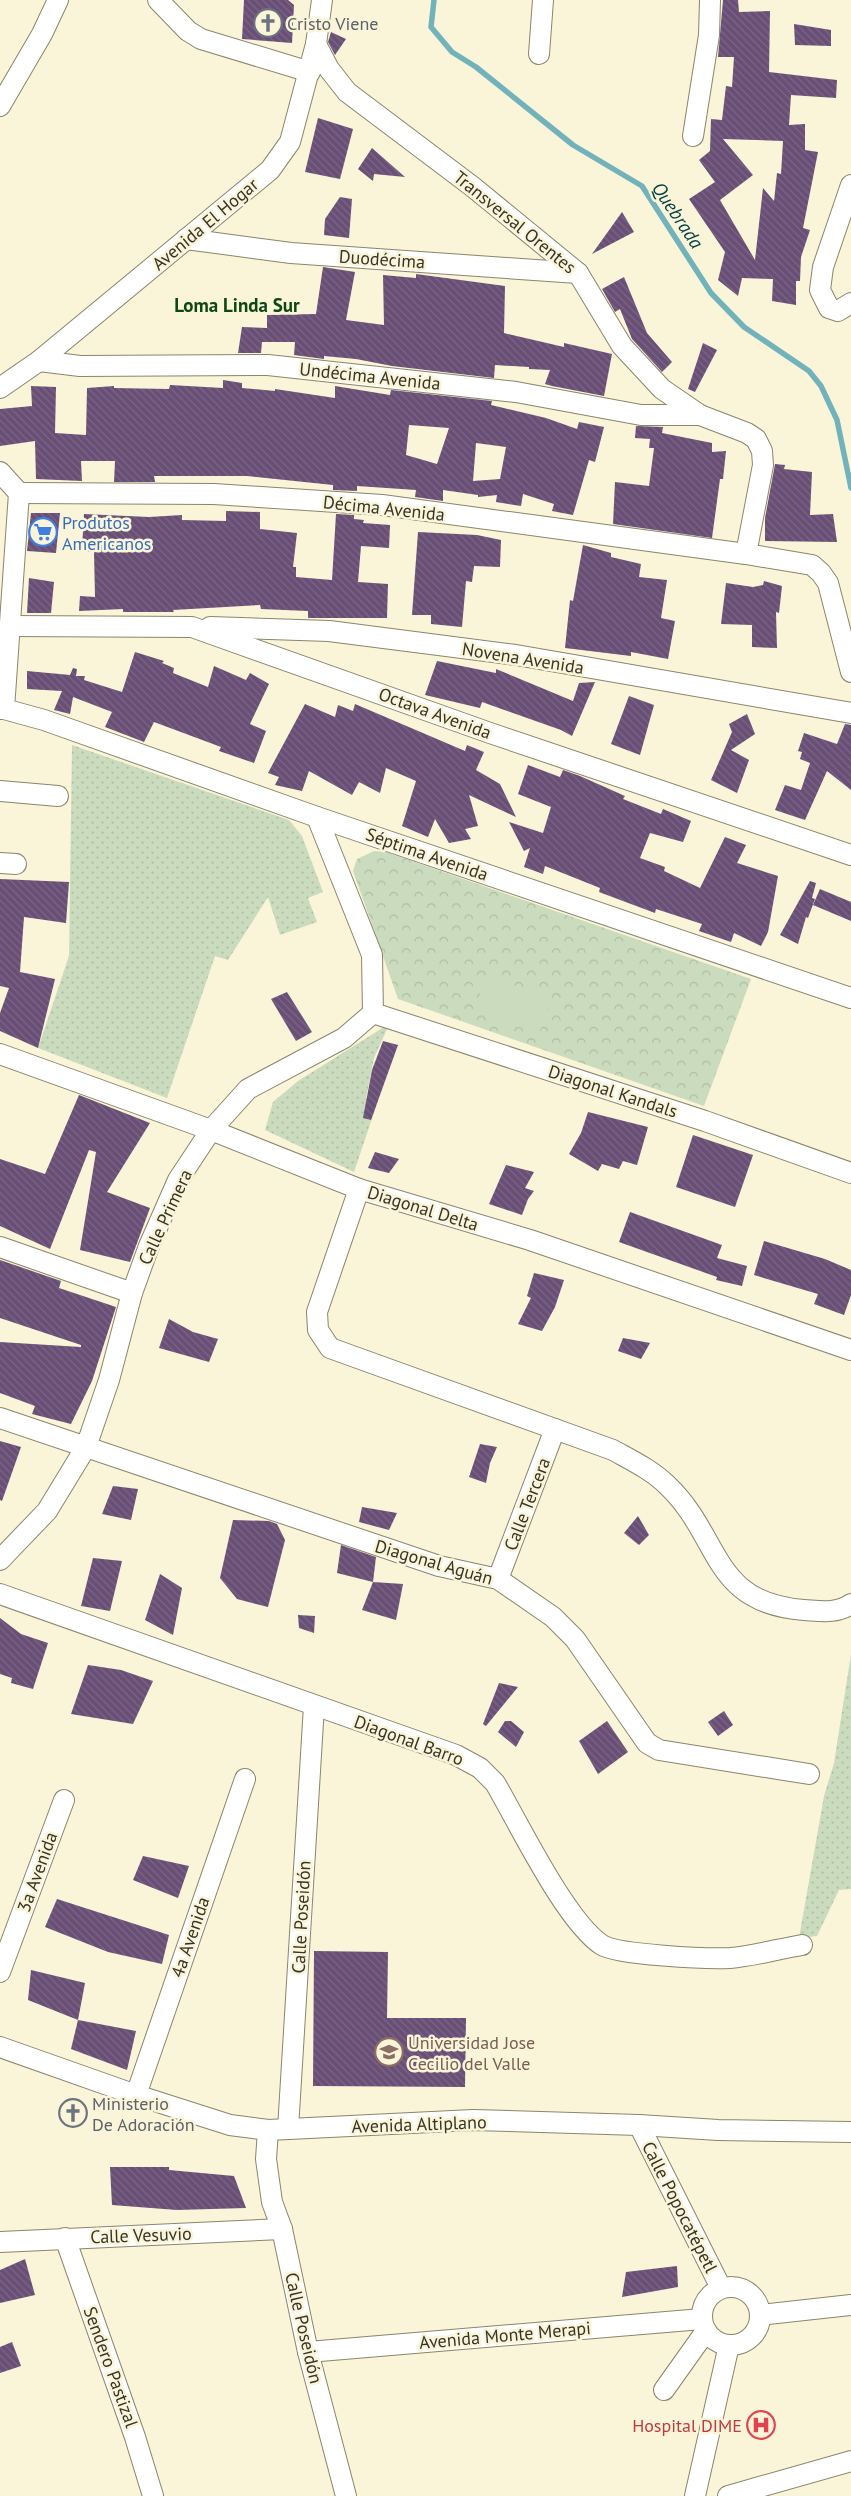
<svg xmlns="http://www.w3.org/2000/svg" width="851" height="2496" viewBox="0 0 851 2496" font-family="'PT Sans',sans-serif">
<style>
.grass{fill:url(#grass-dots)}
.forest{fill:url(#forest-crowns)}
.pitch{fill:#cbdcbe}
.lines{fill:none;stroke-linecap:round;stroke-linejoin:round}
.stream{stroke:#72b3bb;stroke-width:5.5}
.building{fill:url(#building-back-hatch);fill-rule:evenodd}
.minor-casing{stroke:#8a856b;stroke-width:22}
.minor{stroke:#fff;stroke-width:20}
.labels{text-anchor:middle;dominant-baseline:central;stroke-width:5;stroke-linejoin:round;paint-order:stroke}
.worship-label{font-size:18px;fill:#5b616d;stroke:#faf5d8;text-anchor:start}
.street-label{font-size:18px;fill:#363429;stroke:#faf5d8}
.shop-label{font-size:18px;fill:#366cbe;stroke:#faf5d8;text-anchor:start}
.education-label{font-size:18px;fill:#785e54;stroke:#faf5d8;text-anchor:start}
.health-label{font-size:18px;fill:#be3a42;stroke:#faf5d8;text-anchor:end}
.water-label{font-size:19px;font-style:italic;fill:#003f45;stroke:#faf5d8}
.neighbourhood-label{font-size:19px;font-weight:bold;fill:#0d4713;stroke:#faf5d8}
</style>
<defs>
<pattern id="grass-dots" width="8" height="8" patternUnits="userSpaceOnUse" patternTransform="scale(1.25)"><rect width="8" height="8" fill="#cbdcbe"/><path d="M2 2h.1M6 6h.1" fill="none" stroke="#afbda3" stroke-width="1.8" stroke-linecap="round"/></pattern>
<pattern id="forest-crowns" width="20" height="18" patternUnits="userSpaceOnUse" patternTransform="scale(1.25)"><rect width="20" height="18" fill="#cbdcbe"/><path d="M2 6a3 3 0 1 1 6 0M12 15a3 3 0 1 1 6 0" fill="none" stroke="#afbda3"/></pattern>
<pattern id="building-back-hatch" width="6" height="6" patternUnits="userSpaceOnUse" patternTransform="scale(1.25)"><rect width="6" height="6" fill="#694f76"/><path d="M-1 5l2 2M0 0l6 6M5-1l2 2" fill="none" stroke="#7b6685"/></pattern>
</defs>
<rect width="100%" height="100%" fill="#faf5d8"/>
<g class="grass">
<polygon points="72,745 289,820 302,836 323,892 308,898 317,922 280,935 268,897 228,960 215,956 167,1098 38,1048 69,956"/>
<polygon points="384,1027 388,1027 374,1058 366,1098 378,1101 354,1172 265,1130 273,1102 298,1081"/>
<polygon points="851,1654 851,1889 839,1890 817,1936 799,1938 824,1796 834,1763"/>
</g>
<polygon class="forest" points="374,851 386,852 751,979 704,1106 398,999 353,871 357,859"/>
<polygon class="pitch" points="487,976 551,998 539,1034 474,1011"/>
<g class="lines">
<polyline class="stream" points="434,0 431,27 452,52 476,67 573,145 642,186 711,293 744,327 809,371 821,386 837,420 851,488"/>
</g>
<g class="building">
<polygon points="244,0 288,0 294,5 292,43 242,39"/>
<path d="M 723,0 L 738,0 L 739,12 L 770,11 L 769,72 L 837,80 L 836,98 L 791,95 L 789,125 L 805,124 L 805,150 L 818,152 L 803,228 L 810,230 L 801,257 L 800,281 L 796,281 L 796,305 L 772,301 L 773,279 L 742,278 L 738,296 L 718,280 L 725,252 L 689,199 L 715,182 L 699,160 L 710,151 L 711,119 L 722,120 L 726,86 L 732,87 L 734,57 L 718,57 ZM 723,139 L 783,141 L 781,174 L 777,173 L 774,201 L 763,188 L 755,260 L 720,200 L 753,175 Z"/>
<polygon points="794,24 831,30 831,46 795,45"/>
<polygon points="331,32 346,39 335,55 328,42"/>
<polygon points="318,118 353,129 340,179 305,172"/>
<polygon points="372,148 405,177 374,174 373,181 358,169"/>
<polygon points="340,197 352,199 349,238 324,235 325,219"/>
<polygon points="622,212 634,232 592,254"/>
<polygon points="323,267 355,272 346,320 384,325 383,275 416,278 416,274 505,286 504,333 564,347 564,343 612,354 604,396 552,386 545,384 550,370 529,369 529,367 495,365 494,378 392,366 356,359 324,356 324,359 294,355 295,342 262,342 261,353 238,353 242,327 267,328 267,315 316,314"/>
<polygon points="624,277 647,333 672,362 662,372 632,339 620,309 615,312 602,289"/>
<polygon points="703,343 717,350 695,392 688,389"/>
<path d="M 223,380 L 242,383 L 242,388 L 275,391 L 275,389 L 335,398 L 335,386 L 390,395 L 391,390 L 492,401 L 491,405 L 546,418 L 577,429 L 579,422 L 604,427 L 595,462 L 589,460 L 573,515 L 552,511 L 554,504 L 523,494 L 521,506 L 496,502 L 497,495 L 478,497 L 478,495 L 443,490 L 443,501 L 415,497 L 416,490 L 357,486 L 357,491 L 333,490 L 333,485 L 247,476 L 154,476 L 155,482 L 114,482 L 115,461 L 81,461 L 82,481 L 36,479 L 35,441 L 0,446 L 0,409 L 32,406 L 31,386 L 56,387 L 55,433 L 86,435 L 87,388 L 114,386 L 114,388 L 169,389 L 170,385 L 223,388 ZM 409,425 L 449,428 L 437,464 L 406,455 ZM 476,443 L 506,447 L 500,479 L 473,481 Z"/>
<polygon points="636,426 663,427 662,433 712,443 712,452 726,451 723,479 720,479 712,538 613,524 615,482 649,486 654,448 649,448 650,439 635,438"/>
<polygon points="775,464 785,465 784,469 812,472 810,515 833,514 837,542 765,541 765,518"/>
<polygon points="226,511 260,512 260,529 297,533 293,567 296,567 296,577 332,580 336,514 354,515 354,519 364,520 363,523 390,525 389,548 361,546 358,582 388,584 387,618 308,618 308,611 261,609 260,605 173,610 174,612 123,612 123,609 79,611 80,596 95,597 94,552 84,552 82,549 84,514 149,517 182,515 182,520 226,521"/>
<polygon points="31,513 60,513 56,553 27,551"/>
<polygon points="418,532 477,535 501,540 500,567 474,566 472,582 466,581 462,627 431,624 431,615 412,615"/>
<polygon points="583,545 611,553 611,557 641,564 639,577 667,580 661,618 675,621 668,659 631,652 631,656 565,648 570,600 573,601"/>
<polygon points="29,578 54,582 51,613 27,613"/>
<polygon points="764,581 782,586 779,613 776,612 777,648 752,647 752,625 721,624 726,583 753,587 763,585"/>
<polygon points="135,652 164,661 162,663 174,668 173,673 208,687 214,666 246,680 250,673 269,684 250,724 266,731 254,763 219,751 221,747 154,722 144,742 105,727 112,712 73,697 70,714 54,710 62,691 27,689 27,671 70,675 73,668 77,669 76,676 85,676 84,680 122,692"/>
<polygon points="437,661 496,673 496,669 573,701 579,683 595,682 572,736 561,730 482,702 480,708 425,695"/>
<polygon points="629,696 654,705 640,755 611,744"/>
<polygon points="305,704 335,717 338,705 353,711 355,704 465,751 467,745 484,752 476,770 500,784 516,817 469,795 478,826 465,829 471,839 449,843 435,819 428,837 402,826 416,781 386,768 380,793 359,782 352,795 309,771 302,791 275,785 279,777 268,773"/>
<polygon points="747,714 755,734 731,750 749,760 737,793 711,780 732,732 729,724"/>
<polygon points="845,724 851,725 851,790 827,771 805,820 775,810 785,785 801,790 810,763 800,759 802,752 798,751 804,733 837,744"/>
<polygon points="528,765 560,777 563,770 580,776 625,796 623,799 661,814 663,809 691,821 683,842 650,833 640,858 665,867 664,871 700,888 725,837 746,845 737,863 778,876 768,932 761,946 734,933 731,942 699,931 702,924 656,909 655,913 599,892 600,888 545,866 543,874 524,867 530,848 524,851 509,822 543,833 551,807 518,794"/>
<polygon points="0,879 69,882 66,923 24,917 20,972 55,979 38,1048 0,1031 0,1013 9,988 0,986"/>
<polygon points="810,881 816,883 812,898 815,899 808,918 806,917 798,944 780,935"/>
<polygon points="820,889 851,902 851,921 813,905"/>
<polygon points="287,992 312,1032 296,1041 271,999"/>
<polygon points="383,1041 398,1045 371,1120 363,1118 372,1070"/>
<polygon points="79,1095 150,1123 107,1192 150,1208 130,1262 80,1250 96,1152 89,1150 50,1249 0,1226 0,1159 45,1174"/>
<polygon points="588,1112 648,1127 637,1165 623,1161 619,1169 602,1164 598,1171 569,1154 581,1133"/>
<polygon points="693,1135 753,1155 735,1207 676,1187"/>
<polygon points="375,1152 399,1159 389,1173 368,1168"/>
<polygon points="506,1165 534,1172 525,1188 534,1191 528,1199 522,1215 489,1204"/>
<polygon points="630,1212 722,1245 717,1258 747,1266 742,1286 716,1280 717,1277 619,1242"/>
<polygon points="764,1241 825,1259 851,1270 851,1295 844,1315 814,1304 818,1294 754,1275"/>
<polygon points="0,1260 61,1281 59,1288 116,1307 92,1381 71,1424 32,1414 35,1406 0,1393 0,1342 81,1347 81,1345 0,1318"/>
<polygon points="534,1273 564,1280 555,1307 542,1331 518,1324 531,1298 527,1296"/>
<polygon points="169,1319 193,1332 218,1339 209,1362 159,1348"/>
<polygon points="623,1338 650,1343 641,1359 618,1351"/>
<polygon points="0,1441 21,1447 2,1501 0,1500"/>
<polygon points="480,1444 497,1447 490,1463 486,1483 469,1477"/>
<polygon points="113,1486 138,1489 131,1520 102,1514"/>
<polygon points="362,1507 397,1513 389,1530 359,1522"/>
<polygon points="638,1516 649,1535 639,1545 624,1533"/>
<polygon points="233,1520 269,1521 277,1524 285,1540 268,1607 237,1599 220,1578"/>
<polygon points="341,1545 376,1557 373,1582 337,1573"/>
<polygon points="93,1558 122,1561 110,1611 81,1606"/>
<polygon points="160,1574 182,1588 173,1635 145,1620"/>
<polygon points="373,1582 403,1584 396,1620 362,1610"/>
<polygon points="298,1615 315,1616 314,1633 299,1628"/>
<polygon points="0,1618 21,1634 48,1643 33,1689 11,1683 12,1678 0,1674"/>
<polygon points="88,1665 121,1670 153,1681 133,1724 71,1714"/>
<polygon points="499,1683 518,1687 486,1726 483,1724"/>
<polygon points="724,1711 733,1725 718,1736 708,1722"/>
<polygon points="505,1721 511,1721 524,1732 516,1747 498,1732"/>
<polygon points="607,1721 628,1752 598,1774 579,1741"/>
<polygon points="143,1856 189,1866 178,1898 133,1880"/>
<polygon points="57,1899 169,1935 162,1964 108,1952 45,1927"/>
<polygon points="314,1951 388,1952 387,2018 466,2018 465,2087 313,2086"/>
<polygon points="31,1970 85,1983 78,2020 28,2000"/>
<polygon points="78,2020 136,2031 127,2070 71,2049"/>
<polygon points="110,2167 169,2167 169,2170 234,2176 246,2208 177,2210 112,2205"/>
<polygon points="25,2259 35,2295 0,2303 0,2270"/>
<polygon points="677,2266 678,2287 622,2297 626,2272"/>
<polygon points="12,2342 21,2366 0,2373 0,2347"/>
</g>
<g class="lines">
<defs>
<g id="minor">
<polyline points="158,0 188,31 201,39 310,72"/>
<polyline points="316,44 329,69 347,92 473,187 578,273 622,346 662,389 700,415 747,433 756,439 762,451 763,465 746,554 812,565 821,573 828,583 851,672"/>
<polyline points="539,54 543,0"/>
<polyline points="0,106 42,34 58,0"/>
<polyline points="693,136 709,35 710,0"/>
<polyline points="851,185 823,267 820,290 829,308 838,311 851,303"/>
<polyline points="186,239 291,253 578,273"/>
<polyline points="39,361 80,366 268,365 516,392 641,415 700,415"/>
<polyline points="0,388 39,361 270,170 290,142 316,44 322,0"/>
<polyline points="0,472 19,493 4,709 0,709"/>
<polyline points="19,493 214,494 382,505 746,554"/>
<polyline points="10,626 192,627 490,733 851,855"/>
<polyline points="210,627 329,631 516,655 851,713"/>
<polyline points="4,709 44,720 317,817 851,998"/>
<polyline points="0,791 58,796"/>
<polyline points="0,863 16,864"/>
<polyline points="373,1013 705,1121 851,1173"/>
<polyline points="0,1054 211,1130 359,1189 530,1240 851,1350"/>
<path d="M 359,1189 L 317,1312 L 318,1330 L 330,1348 L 613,1450 C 631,1460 652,1470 667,1485 C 722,1537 710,1603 804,1610 C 821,1611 836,1614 851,1604"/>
<polyline points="0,1247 132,1293"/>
<polyline points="0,1418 439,1566 498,1579 553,1617 575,1639 647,1743 659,1750 809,1774"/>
<polyline points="0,1560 47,1511 86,1447 109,1380 132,1293 149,1246 178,1180 211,1130 248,1089 344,1038 373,1013 372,955 317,817"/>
<polyline points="498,1579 555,1429"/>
<path d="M 0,1594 L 456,1755 L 480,1768 L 495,1783 C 518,1822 566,1922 602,1945 C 618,1955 707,1959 730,1958 C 754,1956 778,1949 802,1945"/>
<polyline points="0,1972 64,1800"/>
<polyline points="0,2047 136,2095 230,2125 268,2130 473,2120 639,2125 718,2130 851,2132"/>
<polyline points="136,2095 245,1779"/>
<polyline points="639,2125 721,2288"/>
<polyline points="288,2129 314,1706"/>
<polyline points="268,2130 266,2159 272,2202 282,2229 308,2352 346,2496"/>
<polyline points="65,2238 135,2437 153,2496"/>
<polyline points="0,2242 282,2229"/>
<circle cx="731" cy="2316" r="29"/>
<polyline points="760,2315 851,2305"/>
<polyline points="308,2352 702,2319"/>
<polyline points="664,2390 706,2331"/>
<polyline points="695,2496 729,2345"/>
<polyline points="728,2496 851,2461"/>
</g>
</defs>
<use href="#minor" class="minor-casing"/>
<use href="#minor" class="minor"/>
</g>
<defs>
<symbol id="church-ring" viewBox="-11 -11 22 22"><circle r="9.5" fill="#faf5d8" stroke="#6b7280" stroke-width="1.5"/><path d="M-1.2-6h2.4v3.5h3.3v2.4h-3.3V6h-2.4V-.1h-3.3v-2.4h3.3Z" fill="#6b7280"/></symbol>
<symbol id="supermarket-ring" viewBox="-11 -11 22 22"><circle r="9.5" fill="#faf5d8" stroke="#3f7fe0" stroke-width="1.5"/><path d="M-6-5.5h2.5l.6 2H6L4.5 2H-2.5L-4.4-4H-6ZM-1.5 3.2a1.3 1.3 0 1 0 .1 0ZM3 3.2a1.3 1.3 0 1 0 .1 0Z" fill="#3f7fe0"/></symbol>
<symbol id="university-ring" viewBox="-11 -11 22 22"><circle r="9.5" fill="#faf5d8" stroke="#8d6e63" stroke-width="1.5"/><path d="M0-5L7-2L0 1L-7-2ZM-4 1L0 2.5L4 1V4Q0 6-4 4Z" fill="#8d6e63"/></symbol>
<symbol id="hospital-ring" viewBox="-11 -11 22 22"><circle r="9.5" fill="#faf5d8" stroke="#e0444e" stroke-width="1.5"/><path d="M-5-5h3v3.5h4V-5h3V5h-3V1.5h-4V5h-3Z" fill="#e0444e"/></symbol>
</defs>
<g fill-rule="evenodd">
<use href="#church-ring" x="252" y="7" width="32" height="32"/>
<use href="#supermarket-ring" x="27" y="516" width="32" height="32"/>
<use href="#university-ring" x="373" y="2036" width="32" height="32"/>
<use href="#church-ring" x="57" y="2097" width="32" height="32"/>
<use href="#hospital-ring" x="745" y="2409" width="32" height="32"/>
</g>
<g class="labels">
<g class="worship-label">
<text x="287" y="23">Cristo Viene</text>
<text x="92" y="2103">Ministerio<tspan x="92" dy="21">De Adoración</tspan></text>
</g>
<g class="street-label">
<text transform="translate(515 222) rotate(39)">Transversal Orentes</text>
<text transform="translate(205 224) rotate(-40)">Avenida El Hogar</text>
<text transform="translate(382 259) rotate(4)">Duodécima</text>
<text transform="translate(370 376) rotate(6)">Undécima Avenida</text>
<text transform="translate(384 508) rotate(6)">Décima Avenida</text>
<text transform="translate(523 658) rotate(9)">Novena Avenida</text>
<text transform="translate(435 713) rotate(20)">Octava Avenida</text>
<text transform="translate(427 854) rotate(19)">Séptima Avenida</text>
<text transform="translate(613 1091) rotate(18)">Diagonal Kandals</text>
<text transform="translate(423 1208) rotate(17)">Diagonal Delta</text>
<text transform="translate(165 1217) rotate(-65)">Calle Primera</text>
<text transform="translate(527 1504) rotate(-69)">Calle Tercera</text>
<text transform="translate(434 1562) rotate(16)">Diagonal Aguán</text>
<text transform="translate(409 1740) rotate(20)">Diagonal Barro</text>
<text transform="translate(37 1872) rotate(-70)">3a Avenida</text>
<text transform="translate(301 1917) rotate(-87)">Calle Poseidón</text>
<text transform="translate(190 1937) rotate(-71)">4a Avenida</text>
<text transform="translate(419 2124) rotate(-2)">Avenida Altiplano</text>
<text transform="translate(680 2207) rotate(63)">Calle Popocatépetl</text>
<text transform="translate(141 2235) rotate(-2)">Calle Vesuvio</text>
<text transform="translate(304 2328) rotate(77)">Calle Poseidón</text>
<text transform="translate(505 2335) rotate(-5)">Avenida Monte Merapi</text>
<text transform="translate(111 2367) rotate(70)">Sendero Pastizal</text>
</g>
<g class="shop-label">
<text x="62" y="522">Produtos<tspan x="62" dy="21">Americanos</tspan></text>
</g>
<g class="education-label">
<text x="408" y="2042">Universidad Jose<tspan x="408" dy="21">Cecilio del Valle</tspan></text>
</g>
<g class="health-label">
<text x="742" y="2425">Hospital DIME</text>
</g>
<g class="water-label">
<text transform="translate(678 215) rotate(56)">Quebrada</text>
</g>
<g class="neighbourhood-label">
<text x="237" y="305">Loma Linda Sur</text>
</g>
</g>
</svg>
